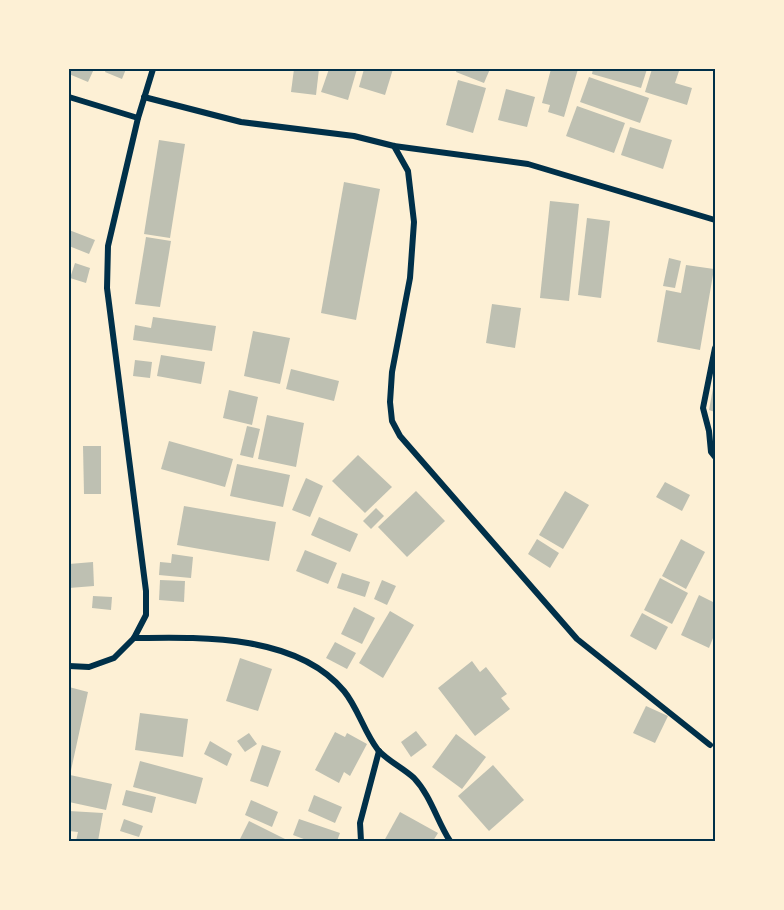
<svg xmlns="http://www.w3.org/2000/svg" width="784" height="910" viewBox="0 0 784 910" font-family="Overpass,sans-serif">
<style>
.building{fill:#bec0b2}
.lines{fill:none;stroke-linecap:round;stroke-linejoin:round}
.minor{stroke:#003049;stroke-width:6}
.neatline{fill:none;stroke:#003049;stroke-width:2}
</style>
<rect width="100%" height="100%" fill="#fdf0d5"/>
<g class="building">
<polygon points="69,69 94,69 88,82 69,74"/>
<polygon points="106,69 126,69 122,79 105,72"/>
<polygon points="294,69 319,69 316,95 291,92"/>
<polygon points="329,69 357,69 348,100 321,92"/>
<polygon points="364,69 393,69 385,95 359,87"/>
<polygon points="457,69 490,69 484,83 456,72"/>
<polygon points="551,69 578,69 564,117 548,112 550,105 542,103"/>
<polygon points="593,69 647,69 641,88 592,74"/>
<polygon points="652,69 679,71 675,83 692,88 687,105 645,92"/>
<polygon points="589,77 649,98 640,123 580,102"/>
<polygon points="458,80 486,88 473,133 446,125"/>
<polygon points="506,89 535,97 527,127 498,120"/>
<polygon points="577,106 625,123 614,153 566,136"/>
<polygon points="630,127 672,140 663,169 621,155"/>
<polygon points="159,140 185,144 170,238 144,234"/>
<polygon points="344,182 380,189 356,320 321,313"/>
<polygon points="550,201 579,204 569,301 540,298"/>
<polygon points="587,218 610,221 601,298 578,295"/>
<polygon points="69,230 95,240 89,254 69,246"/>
<polygon points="146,237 171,241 160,307 135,304"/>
<polygon points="669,258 681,261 675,288 663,286"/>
<polygon points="75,263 90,268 86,283 70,278"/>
<polygon points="686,265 714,269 700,350 657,342 666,290 681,293"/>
<polygon points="492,304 521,308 515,348 486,343"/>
<polygon points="153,317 216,326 212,351 133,340 135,325 151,328"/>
<polygon points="253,331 290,338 280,384 244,376"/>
<polygon points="161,355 205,362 201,384 157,376"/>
<polygon points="135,360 152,362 150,378 133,376"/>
<polygon points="291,369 339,381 334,401 286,389"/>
<polygon points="714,383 715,383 715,412 709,410"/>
<polygon points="229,390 258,397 252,425 223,418"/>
<polygon points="267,415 304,423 296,467 258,459"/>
<polygon points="247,426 260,429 253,458 240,455"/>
<polygon points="169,441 233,459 225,487 161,469"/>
<polygon points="83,446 101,446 101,494 84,494"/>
<polygon points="358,455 392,487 365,513 332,481"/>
<polygon points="237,464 290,475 283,507 230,496"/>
<polygon points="306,478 323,486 310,517 292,510"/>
<polygon points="665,482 690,495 682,511 656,497"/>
<polygon points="416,491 445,521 407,557 378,527"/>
<polygon points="565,491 589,505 563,549 539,535"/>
<polygon points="184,506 276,522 269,561 177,545"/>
<polygon points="376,508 384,516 371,529 363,521"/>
<polygon points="319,517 358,534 350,552 311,535"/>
<polygon points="537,539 559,553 550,568 528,554"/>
<polygon points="681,539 705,552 686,589 662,576"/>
<polygon points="305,550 337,563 328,584 296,571"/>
<polygon points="172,554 193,557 191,578 159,575 160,562 171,563"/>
<polygon points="93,562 94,586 69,588 69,564"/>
<polygon points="342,573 370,582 365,597 337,588"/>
<polygon points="660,578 688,593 672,624 644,610"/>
<polygon points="160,580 185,581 184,602 159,600"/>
<polygon points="382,580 396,586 387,605 374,599"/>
<polygon points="699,595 715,603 715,633 709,648 681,635"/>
<polygon points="93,596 112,597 111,610 92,608"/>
<polygon points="354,607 375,618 362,644 341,634"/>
<polygon points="390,611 414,625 383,678 359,663"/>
<polygon points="642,613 668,627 656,650 630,636"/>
<polygon points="335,642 356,653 347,669 326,658"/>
<polygon points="240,658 272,669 258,711 226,701"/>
<polygon points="472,661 480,672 486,667 507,694 501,698 510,709 475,736 438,688"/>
<polygon points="69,687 88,692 70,775 112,784 106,810 69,802"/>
<polygon points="646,706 668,716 655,743 633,733"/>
<polygon points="140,713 188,719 183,757 135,750"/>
<polygon points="416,731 427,745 411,757 401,742"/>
<polygon points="335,732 345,737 347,733 367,744 350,776 344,772 339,783 315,770"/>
<polygon points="249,733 257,744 245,752 237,741"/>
<polygon points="456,734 486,757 462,789 432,767"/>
<polygon points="210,741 232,754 227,766 204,754"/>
<polygon points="262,745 281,751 268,787 250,781"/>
<polygon points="140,761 203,778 196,804 133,787"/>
<polygon points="493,765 524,800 489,831 458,796"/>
<polygon points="126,790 156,797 152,813 122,805"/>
<polygon points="314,795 342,807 335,823 308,811"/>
<polygon points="251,800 278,812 272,827 245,815"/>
<polygon points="69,811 103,813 98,841 76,841 78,832 69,831"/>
<polygon points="400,812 438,833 433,841 384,841"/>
<polygon points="124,819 143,826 139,837 120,831"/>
<polygon points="299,819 340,833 337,841 309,841 293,835"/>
<polygon points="249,821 289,841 239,841"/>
</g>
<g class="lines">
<g class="minor">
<polyline points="69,97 138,118"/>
<polyline points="144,97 241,122 354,136 394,146 528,164 715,220"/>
<polyline points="394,146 408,171 414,222 410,278 392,372 390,402 392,421 400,436 577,639 710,745"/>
<polyline points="715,348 703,408 709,431 711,452 715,457"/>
<path d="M 134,638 C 201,637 297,634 344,691 C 358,708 364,732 378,750 C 388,761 403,768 414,778 C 431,796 437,821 450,841"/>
<polyline points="69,666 89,667 114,658 134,638 146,615 146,591 107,288 108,246 138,118 153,69"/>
<polyline points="361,841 360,823 379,751"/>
</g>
</g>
<rect width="784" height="910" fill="none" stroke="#fdf0d5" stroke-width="141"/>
<rect x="70" y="70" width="644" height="770" class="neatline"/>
</svg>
